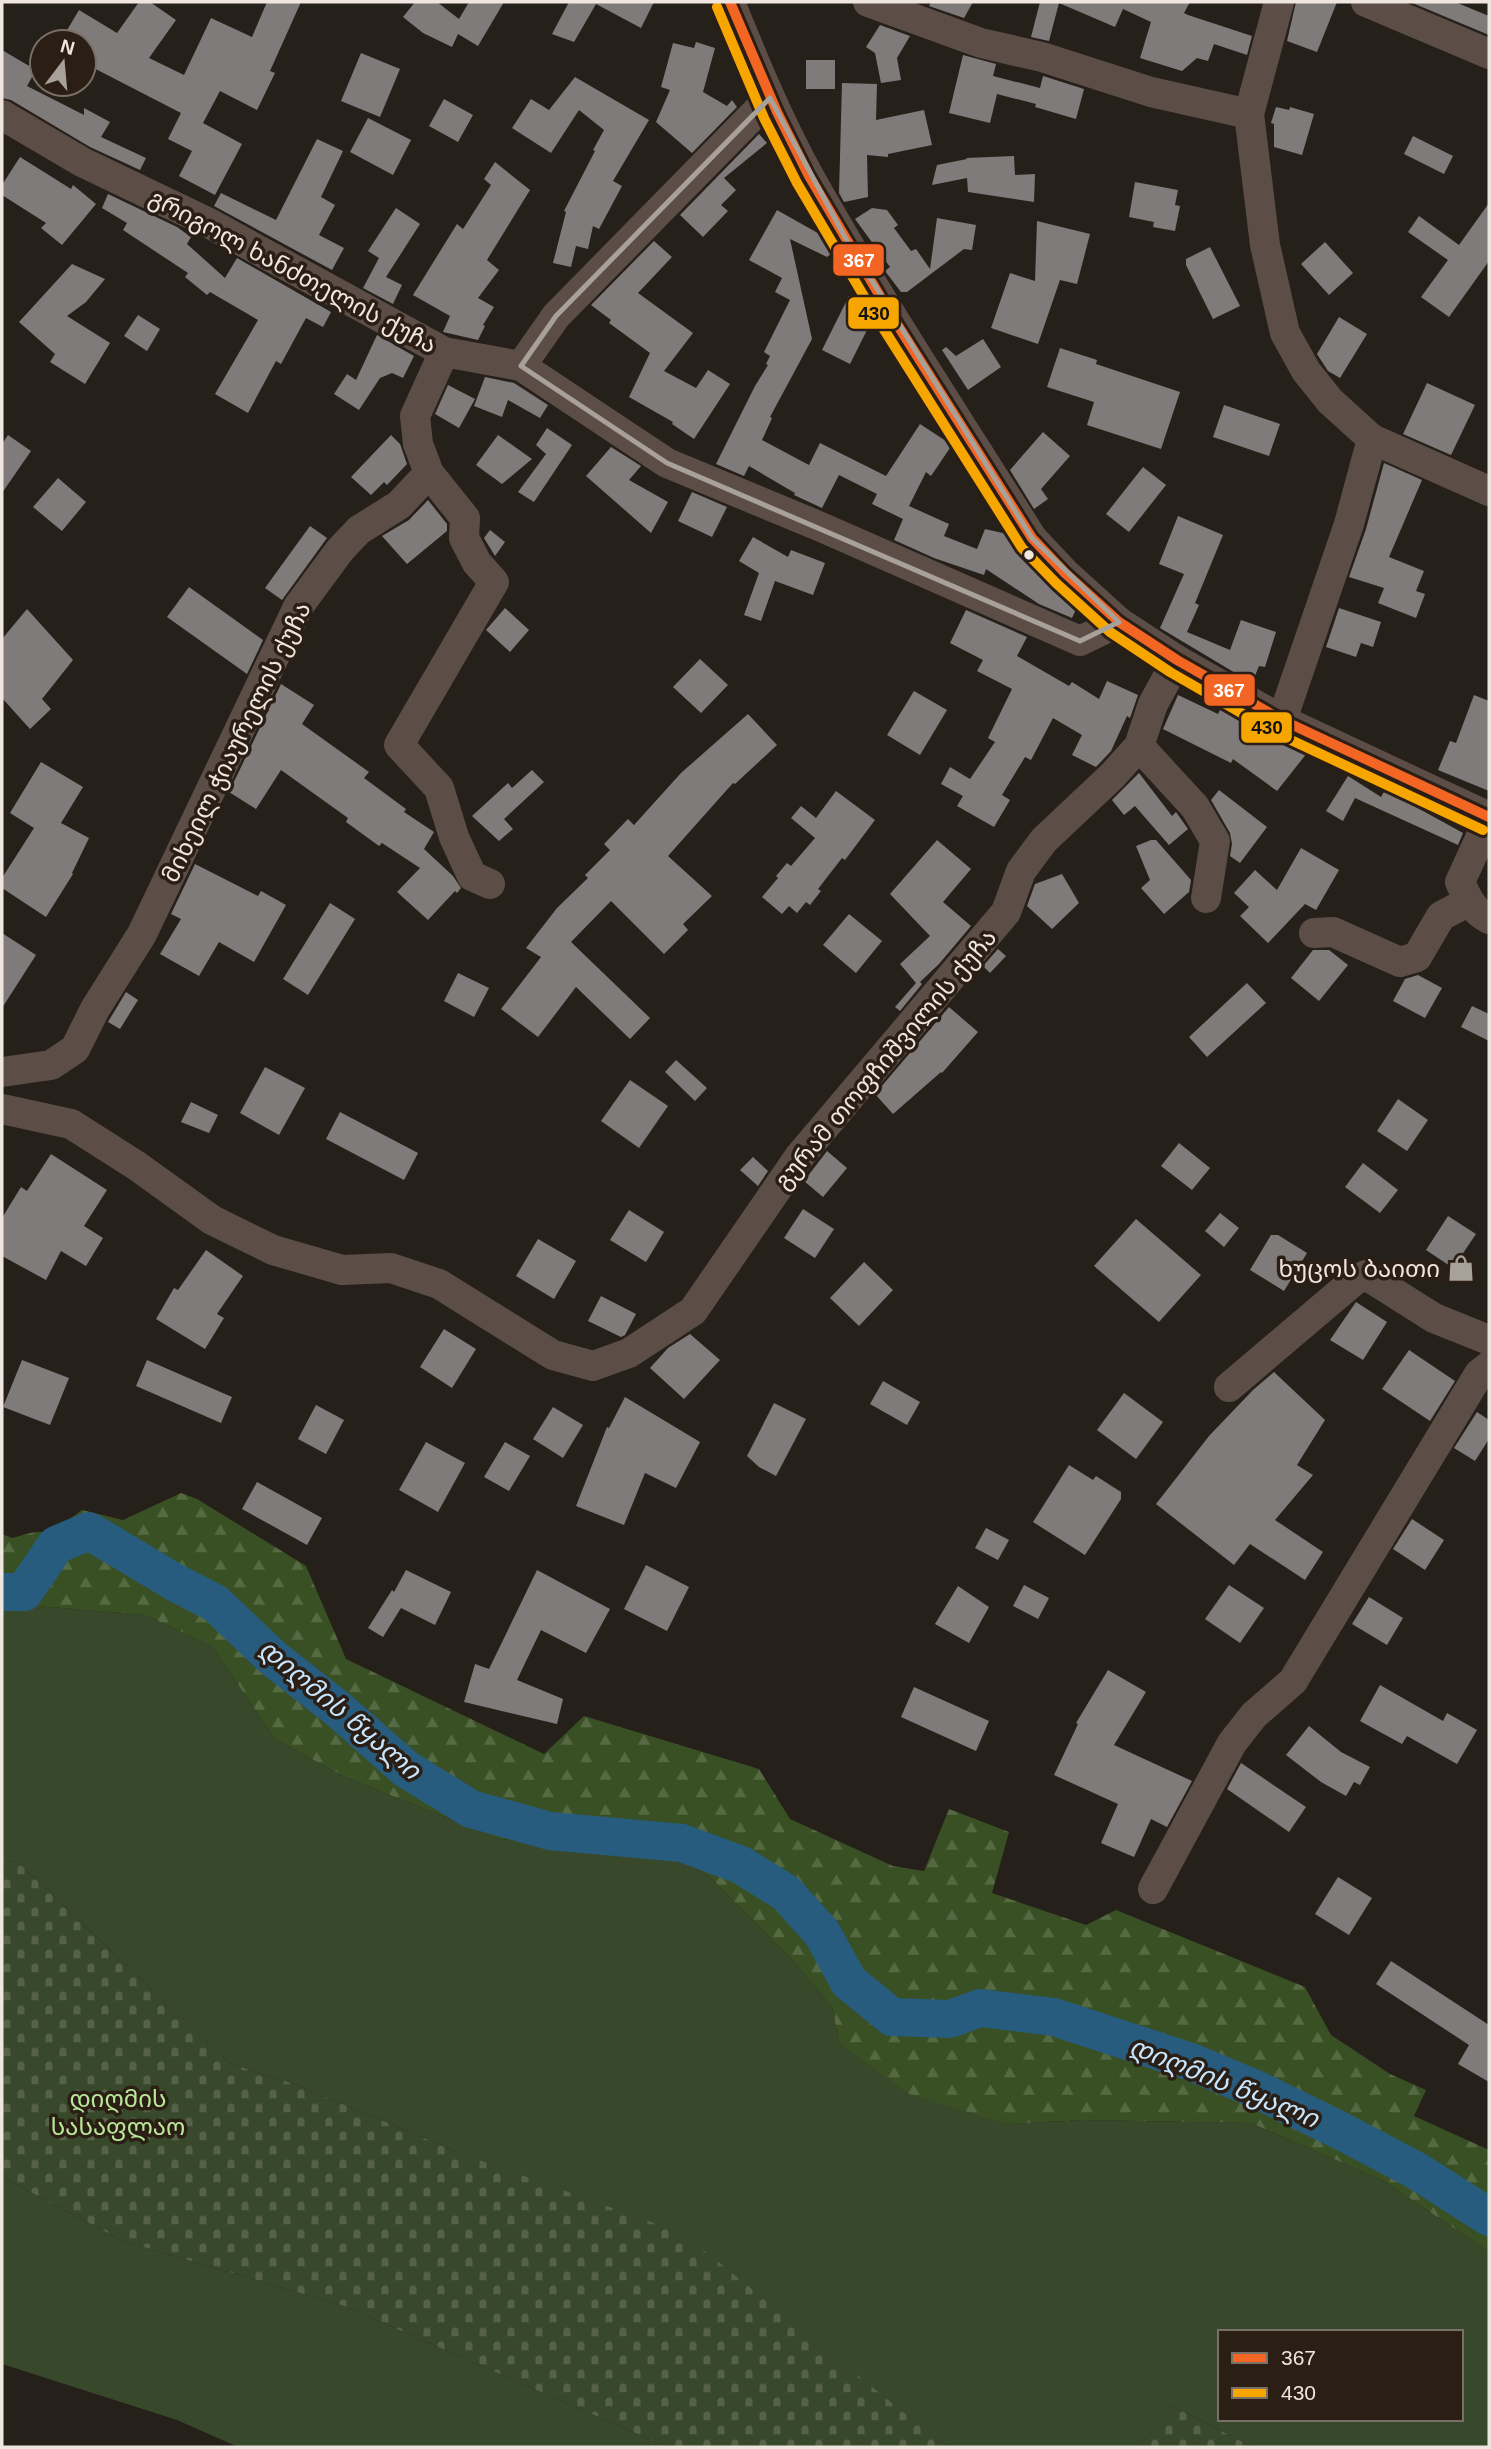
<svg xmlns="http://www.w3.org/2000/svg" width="1491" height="2449" viewBox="0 0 1491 2449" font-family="Arial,'Noto Sans Georgian',sans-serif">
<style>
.grass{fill:#38482a;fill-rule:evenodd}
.forest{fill:url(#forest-firs)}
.cemetery{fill:url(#cemetery-stones)}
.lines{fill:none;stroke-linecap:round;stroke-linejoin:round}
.river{stroke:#285c7e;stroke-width:38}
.building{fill:#807b7b}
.minor{stroke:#5c4e47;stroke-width:30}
.bus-1-casing{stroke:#2b1f15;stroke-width:16}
.bus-2-casing{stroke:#2b1f15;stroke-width:16}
.bus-1{stroke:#f26522;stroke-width:10}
.bus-2{stroke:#f7a600;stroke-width:10}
.marked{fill:none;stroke:#a8a19a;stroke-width:5;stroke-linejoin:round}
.bus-dot{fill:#eee6df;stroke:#2b1f15;stroke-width:2.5}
.labels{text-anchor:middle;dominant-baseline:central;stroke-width:7;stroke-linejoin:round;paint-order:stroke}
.street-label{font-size:24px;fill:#eee6df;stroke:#2b1f15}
.poi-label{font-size:24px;fill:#eee6df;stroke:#2b1f15;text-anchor:end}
.park-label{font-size:24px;fill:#b9e898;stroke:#2b1f15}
.water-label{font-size:26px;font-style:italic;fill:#c7e6fe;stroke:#2b1f15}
.line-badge{stroke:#2b1f15;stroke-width:2.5}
.badge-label{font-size:19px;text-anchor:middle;font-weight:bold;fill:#fff}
.pale-badge-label{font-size:19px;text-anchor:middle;font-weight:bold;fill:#111}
</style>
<defs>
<pattern id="forest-firs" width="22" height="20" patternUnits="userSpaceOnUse" patternTransform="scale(1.75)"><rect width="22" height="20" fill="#385023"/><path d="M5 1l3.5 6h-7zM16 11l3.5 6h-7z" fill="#556942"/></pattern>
<pattern id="cemetery-stones" width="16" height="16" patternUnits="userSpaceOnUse" patternTransform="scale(1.75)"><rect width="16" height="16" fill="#38482a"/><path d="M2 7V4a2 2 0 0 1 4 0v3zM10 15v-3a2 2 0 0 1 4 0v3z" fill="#556248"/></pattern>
</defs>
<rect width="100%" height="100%" fill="#26201a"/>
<g class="grass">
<path d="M 2,1603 L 145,1615 L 212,1646 L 275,1739 L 345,1777 L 500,1839 L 674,1856 L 709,1876 L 793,1961 L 832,2007 L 839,2043 L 1008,2124 L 1084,2120 L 1251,2123 L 1384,2181 L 1489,2252 L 1489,2447 L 1253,2447 L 1172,2406 L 1138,2447 L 951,2447 L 936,2439 L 460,2153 L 297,2085 L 229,2063 L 19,1863 L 2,1859 ZM 1220,2332 L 1461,2332 L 1461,2419 L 1220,2419 Z"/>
<polygon points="2,2177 123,2241 344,2306 667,2447 238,2447 177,2420 2,2364"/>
</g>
<polygon class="forest" points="181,1493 197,1499 306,1566 346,1659 544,1754 584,1716 759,1769 790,1819 893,1866 924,1871 949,1809 1009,1832 992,1893 1086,1925 1116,1910 1305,1987 1331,2035 1390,2074 1426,2090 1414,2116 1489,2150 1489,2252 1384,2181 1251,2123 1084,2120 1008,2124 909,2094 839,2043 832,2007 793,1961 709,1876 674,1856 500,1839 345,1777 275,1739 212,1646 145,1615 2,1603 2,1534 12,1538 34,1532 52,1532 82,1510 123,1520"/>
<g class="cemetery">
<polygon points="2,1859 19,1863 229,2063 297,2085 460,2153 684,2234 936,2439 951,2447 667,2447 344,2306 123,2241 2,2177"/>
<polygon points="1172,2406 1253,2447 1138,2447"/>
</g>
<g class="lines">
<polyline class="river" points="2,1592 24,1592 56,1545 89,1531 176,1583 215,1603 273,1658 338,1709 406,1769 471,1809 550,1831 682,1843 741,1865 786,1893 822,1933 849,1982 892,2017 950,2019 980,2008 1054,2017 1191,2062 1260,2091 1345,2133 1417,2171 1489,2217"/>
</g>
<g class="building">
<polygon points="139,2 150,2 176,20 149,58 184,75 211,18 252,37 267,2 301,2 270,71 275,73 257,110 220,91 203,123 242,144 215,195 179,176 192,151 168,139 181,113 84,63 84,42 60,42 79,10 117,33"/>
<polygon points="415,2 437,2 459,19 469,2 504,2 478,46 458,34 452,47 423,33 403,17"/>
<polygon points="569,2 654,2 641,28 596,4 574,42 552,34"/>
<polygon points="931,2 973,2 964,18 929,6"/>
<polygon points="1040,2 1190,2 1184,13 1188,15 1252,36 1247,55 1214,44 1208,61 1197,58 1182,71 1140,58 1151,22 1123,9 1115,27 1059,3 1049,41 1031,37"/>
<polygon points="1296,2 1337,2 1317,52 1287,41"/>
<polygon points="1410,2 1455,2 1489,16 1489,35"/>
<polygon points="880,25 910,36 897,58 901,80 881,83 875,53 866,47"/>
<polygon points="696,42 715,48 703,92 727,106 732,100 737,107 692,153 656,122 670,90 661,87 673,43 694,48"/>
<polygon points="2,50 36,70 27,86 84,115 84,108 110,122 101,137 146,158 140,170 90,147 11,100 2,98"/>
<polygon points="361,53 400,69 380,117 341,101"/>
<polygon points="963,55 996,64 993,76 1040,88 1043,76 1084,89 1076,119 1035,107 1036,104 997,94 990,123 949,113"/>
<rect x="806" y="60" width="29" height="29"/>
<polygon points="575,77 649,120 613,181 622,186 599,229 593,226 588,249 576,246 571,267 553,263 566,212 564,211 595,151 593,150 604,130 579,110 551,153 512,128 531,99 549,110"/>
<polygon points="842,83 877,84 876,120 924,110 932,145 888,154 888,157 867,155 868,197 844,202 839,193"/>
<polygon points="444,99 473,115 458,142 429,126"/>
<polygon points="1276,107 1289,110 1290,107 1314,114 1302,155 1274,147 1274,124 1271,123"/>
<polygon points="368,118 411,140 393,175 350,152"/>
<polygon points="759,134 767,143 724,178 736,190 721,205 728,211 703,237 680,215"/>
<polygon points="1413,136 1453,156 1444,174 1404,154"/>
<polygon points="317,139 343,151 321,197 335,205 319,235 344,248 332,270 214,206 221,193 276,220"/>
<polygon points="1014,156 1015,175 1035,174 1034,202 968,192 967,178 932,185 937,165 967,159 966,158"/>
<polygon points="20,157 71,189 73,185 96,204 62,245 41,228 46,223 2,195 2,185"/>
<polygon points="495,162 530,190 487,260 499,270 478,298 494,307 483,325 485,326 478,340 443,332 450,316 413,295 457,224 463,229 491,185 484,179"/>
<polygon points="1135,182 1178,190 1175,205 1180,206 1175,231 1153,227 1154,222 1129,217"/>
<polygon points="108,194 177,227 191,237 187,244 225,278 237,258 331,312 323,327 306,318 281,364 276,361 248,413 215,394 258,320 210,292 207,295 185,277 188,273 123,230 127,223 102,208"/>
<polygon points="1489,203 1489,261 1449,317 1421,297 1448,260 1408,232 1419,216 1459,245"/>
<polygon points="396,208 420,224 386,277 402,285 393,304 363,288 379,258 368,251"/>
<polygon points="872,208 887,210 898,225 894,228 911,251 916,249 930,269 937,218 976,225 972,250 964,249 907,292 901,292 885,271 890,267 855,219"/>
<polygon points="777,210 823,236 833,252 827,257 790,239 812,339 770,417 772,418 762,440 809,465 820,443 886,476 920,424 952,445 931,476 926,472 909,506 949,524 944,536 977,549 985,529 1007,534 1021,557 1035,566 1077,607 1072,618 1039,604 986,569 984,575 934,558 894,540 903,519 872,504 877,494 839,475 822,508 794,495 795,493 749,466 744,476 716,464 755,386 768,365 766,364 770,356 764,352 790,300 775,292 782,278 749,260"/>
<polygon points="1037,221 1090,234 1077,284 1060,280 1038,344 991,328 1010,273 1035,281"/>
<polygon points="654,241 672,257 638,293 693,333 664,371 696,388 708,370 730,384 694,439 672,424 673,422 629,397 650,353 609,323 611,320 591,305"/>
<polygon points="1325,242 1353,273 1329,295 1301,264"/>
<polygon points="1210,247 1240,306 1213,319 1186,265 1186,259"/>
<polygon points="72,264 105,279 86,302 67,316 110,343 85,384 50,362 55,354 19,322"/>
<polygon points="849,296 864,304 873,318 850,364 822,350"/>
<polygon points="138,315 160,329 147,351 124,336"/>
<polygon points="1339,317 1367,334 1340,378 1328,371 1317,354"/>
<polygon points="377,335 414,356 403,378 392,373 380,378 359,410 334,394 347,374 356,380"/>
<polygon points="983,339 1001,367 968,390 942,350 946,347 956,356"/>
<polygon points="1060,348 1097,360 1096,364 1180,392 1161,449 1087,425 1094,402 1047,387"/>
<polygon points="485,377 514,383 548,405 540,418 508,400 502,417 474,406"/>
<polygon points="1427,383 1475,405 1451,455 1403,434"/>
<polygon points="448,385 475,399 459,428 435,414"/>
<polygon points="1224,405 1280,424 1269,456 1213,437"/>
<polygon points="547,428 572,445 534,502 518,492 546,454 536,445"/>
<polygon points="1043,432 1070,456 1041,489 1048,499 1034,509 1010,470"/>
<polygon points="8,435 31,451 2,493 2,444"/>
<polygon points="391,435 400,444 407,464 387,485 384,482 371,495 351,477"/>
<polygon points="498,435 532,459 502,484 476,465"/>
<polygon points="611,447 641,466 629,480 668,502 651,533 586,476"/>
<polygon points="1384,463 1422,480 1389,557 1424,571 1416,591 1425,594 1416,618 1378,603 1384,588 1349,577 1366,529"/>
<polygon points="1143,467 1166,485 1129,532 1106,514"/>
<polygon points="58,478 86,502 62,531 33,507"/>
<polygon points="692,492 727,507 712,537 678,521"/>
<polygon points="428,500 447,524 447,531 407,564 382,536 409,520"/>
<polygon points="1178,516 1223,535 1195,603 1199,605 1187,632 1230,650 1241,620 1276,632 1265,667 1259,666 1252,683 1160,628 1184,574 1159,564"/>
<polygon points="310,526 327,538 282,600 265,588"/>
<polygon points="490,530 505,542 495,556 484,538"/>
<polygon points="753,537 788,557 791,550 825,563 813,595 775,581 761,621 744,615 759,573 739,561"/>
<polygon points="189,587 263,640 247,674 167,617"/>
<polygon points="505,608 529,630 510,652 486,630"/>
<polygon points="1339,608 1381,622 1373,647 1361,643 1356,657 1326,647"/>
<polygon points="27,609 73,660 42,699 51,709 30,729 2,698 2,639"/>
<polygon points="966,610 1027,637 1017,656 1069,686 1072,682 1099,699 1107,681 1138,695 1130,718 1127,716 1111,751 1096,767 1072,755 1082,735 1053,718 1031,760 1025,757 1002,795 1010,800 994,827 957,806 963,796 941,784 950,767 970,779 995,742 988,738 1012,689 977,671 983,660 950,643"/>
<polygon points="700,659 728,685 701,713 673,687"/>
<polygon points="281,684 314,705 302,724 369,772 364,778 406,809 404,812 434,832 424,849 453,876 461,888 457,893 455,891 428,920 397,892 420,868 382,843 379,846 346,822 348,818 281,770 256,809 229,792"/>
<polygon points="914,691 947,710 920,755 887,735"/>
<polygon points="1178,695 1218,714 1222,706 1307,753 1277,791 1233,759 1231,763 1163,729"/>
<polygon points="1474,695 1489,701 1489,791 1438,770 1450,741 1456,743"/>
<polygon points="748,714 777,745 735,784 733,783 668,856 712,896 683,924 688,930 664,954 611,901 571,942 650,1018 630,1039 576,987 538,1037 501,1009 541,957 526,948 557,908 588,878 585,875 610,850 604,844 628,819 634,825 681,773"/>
<polygon points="41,762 83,787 61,823 89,838 72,873 73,874 46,917 2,888 2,878 34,828 10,813"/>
<polygon points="532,770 544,782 504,819 513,829 499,841 472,816 508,783 512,788"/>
<polygon points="1139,773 1172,816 1176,812 1188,829 1169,845 1135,806 1124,815 1112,800"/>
<polygon points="1348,776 1381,797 1385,790 1463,833 1458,845 1355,798 1343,821 1326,811"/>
<polygon points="1219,790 1267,827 1240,863 1230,856 1232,844 1230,833 1211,800"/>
<polygon points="836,791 875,820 845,860 842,858 818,889 821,891 810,905 806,902 797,913 789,906 782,914 762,897 778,878 776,876 787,863 791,866 815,838 791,818 801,806 816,818"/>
<polygon points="937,840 971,869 943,902 971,926 939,964 920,982 922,984 900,1011 895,1007 916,983 900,964 930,936 890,894"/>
<polygon points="1151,840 1156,840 1191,880 1189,892 1164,914 1141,888 1150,880 1136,846"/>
<polygon points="1301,848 1339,870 1316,910 1305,904 1268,943 1240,916 1249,907 1234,893 1255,870 1277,890"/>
<polygon points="195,864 258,896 261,891 286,905 254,962 219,942 199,976 160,954 181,919 171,914"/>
<polygon points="1062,874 1079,903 1052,929 1027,906 1035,884"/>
<polygon points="330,903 355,919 308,995 283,979"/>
<polygon points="849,914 882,941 856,973 823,945"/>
<polygon points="2,933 36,955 2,1008"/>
<polygon points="998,949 1006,956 990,973 983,966"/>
<polygon points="1313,950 1329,950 1348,965 1319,1001 1291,978"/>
<polygon points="458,973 489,988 474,1017 444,1001"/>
<polygon points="1418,975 1442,988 1425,1018 1393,1001 1405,979"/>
<polygon points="1247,983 1266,1003 1207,1057 1189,1037"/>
<polygon points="126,992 138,1000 120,1029 108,1022"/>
<polygon points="1472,1006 1489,1014 1489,1041 1461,1027"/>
<polygon points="949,1007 978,1032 942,1073 941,1072 893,1114 875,1094"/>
<polygon points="676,1060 707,1088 695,1101 665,1072"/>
<polygon points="265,1067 305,1088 279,1135 240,1113"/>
<polygon points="630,1080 668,1106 639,1148 601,1121"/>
<polygon points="1398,1099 1428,1120 1407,1151 1377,1131"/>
<polygon points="191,1102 218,1115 209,1133 181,1122"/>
<polygon points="340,1112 418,1153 404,1180 326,1139"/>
<polygon points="1179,1143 1210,1168 1192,1190 1161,1166"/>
<polygon points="827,1151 847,1168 823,1197 804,1181"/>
<polygon points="51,1154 107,1190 84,1226 103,1238 86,1266 61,1251 46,1280 2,1256 2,1218 21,1187 27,1191"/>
<polygon points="753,1157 768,1171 758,1186 740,1170"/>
<polygon points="1363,1163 1398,1190 1380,1213 1345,1187"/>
<polygon points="803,1209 834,1229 815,1258 784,1238"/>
<polygon points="629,1210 664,1232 646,1262 610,1240"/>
<polygon points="1220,1213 1239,1228 1224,1247 1205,1231"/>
<polygon points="1448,1216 1476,1234 1453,1268 1426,1250"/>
<polygon points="1136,1219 1201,1275 1159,1322 1094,1266"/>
<polygon points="1271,1235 1278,1235 1307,1253 1284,1291 1250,1270"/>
<polygon points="538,1239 576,1261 554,1299 516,1276"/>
<polygon points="206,1250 243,1276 217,1314 224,1318 205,1349 156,1319 174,1288 178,1290"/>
<polygon points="864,1262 893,1290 859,1326 830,1298"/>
<polygon points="601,1296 636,1314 625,1335 621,1337 588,1321"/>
<polygon points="1356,1302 1387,1322 1363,1360 1330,1340"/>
<polygon points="444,1329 476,1349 452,1388 420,1367"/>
<polygon points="690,1334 720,1360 684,1399 650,1368 668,1348"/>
<polygon points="1409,1350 1455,1381 1430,1421 1382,1389"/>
<polygon points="22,1360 69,1378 50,1425 3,1407"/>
<polygon points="147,1360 232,1397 221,1423 136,1386"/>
<polygon points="1274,1372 1325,1420 1297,1465 1313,1475 1275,1520 1323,1552 1305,1580 1250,1544 1234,1565 1156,1504 1209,1436 1253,1390"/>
<polygon points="883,1381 920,1402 907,1425 870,1404"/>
<polygon points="1124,1393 1163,1422 1136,1459 1097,1430"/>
<polygon points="625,1397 700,1442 676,1488 645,1473 624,1525 576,1506 607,1427 609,1428"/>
<polygon points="774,1403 806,1419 776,1476 759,1467 747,1456"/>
<polygon points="316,1405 344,1420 326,1454 298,1439"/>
<polygon points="553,1407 583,1425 563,1458 533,1439"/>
<polygon points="1477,1412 1489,1420 1489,1439 1475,1461 1454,1448"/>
<polygon points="426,1442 465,1463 438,1512 399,1490"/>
<polygon points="505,1442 530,1456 509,1491 484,1477"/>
<polygon points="1069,1465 1093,1480 1096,1476 1121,1492 1121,1499 1085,1555 1033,1522"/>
<polygon points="257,1482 322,1518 307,1545 242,1509"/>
<polygon points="1412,1519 1444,1540 1425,1570 1393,1549"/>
<polygon points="986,1528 1009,1540 998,1560 975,1548"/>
<polygon points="646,1565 689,1587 667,1631 624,1609"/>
<polygon points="406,1570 451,1592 435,1625 401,1608 383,1637 368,1628 392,1590 394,1592"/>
<polygon points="537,1570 610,1609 586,1653 541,1630 517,1680 563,1699 557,1724 464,1702 475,1664 489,1669"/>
<polygon points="1024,1585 1049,1598 1038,1619 1013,1606"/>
<polygon points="1229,1585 1264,1608 1240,1643 1205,1619"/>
<polygon points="958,1586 989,1607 969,1643 935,1624"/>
<polygon points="1369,1597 1403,1618 1387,1645 1352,1624"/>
<polygon points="1108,1670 1146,1692 1114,1745 1192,1781 1167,1827 1151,1819 1134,1857 1101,1843 1118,1804 1054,1775 1078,1724 1076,1723"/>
<polygon points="1380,1685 1443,1721 1447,1713 1477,1730 1457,1764 1407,1736 1402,1744 1360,1721"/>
<polygon points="914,1687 989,1721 976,1751 901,1717"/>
<polygon points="1309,1726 1341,1752 1370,1767 1360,1785 1354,1782 1346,1796 1321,1782 1286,1755"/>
<polygon points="1241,1763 1306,1807 1289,1832 1227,1789"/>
<polygon points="1338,1877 1372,1898 1349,1935 1315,1914"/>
<polygon points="1391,1961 1489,2025 1489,2082 1458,2064 1469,2045 1376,1984"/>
</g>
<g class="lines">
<g class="minor">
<path d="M 730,2 C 754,61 778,120 809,176 C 878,299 957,418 1032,538 L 1065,573 L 1119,622 L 1177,660 L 1282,720 L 1489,817"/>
<polyline points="868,2 981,43 1042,57 1151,92 1249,114"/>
<polyline points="1279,2 1249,114 1265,245 1285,333 1306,371 1330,401 1372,439 1489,491"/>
<polyline points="1366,2 1489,54"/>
<polyline points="2,115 82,162 207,222 444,352 521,366 667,463 821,527 1080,641 1119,622"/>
<polyline points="444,352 415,416 418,444 429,473 465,518 464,538 477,563 494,582 399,745 439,788 454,837 472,876 490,884"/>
<polyline points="521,366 556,316 770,98"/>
<polyline points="1282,720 1349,524 1372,439"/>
<polyline points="1139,746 1195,807 1215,841 1206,898"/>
<path d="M 1489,819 L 1460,882 C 1467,898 1473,911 1489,919"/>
<polyline points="1314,933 1333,932 1400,962 1417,957 1441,916 1468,902"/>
<polyline points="2,1072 51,1065 75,1049 95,1009 142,934 298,607 340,550 359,530 399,505 429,473"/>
<polyline points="2,1109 71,1124 137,1166 212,1220 273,1250 342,1270 391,1268 439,1284 553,1355 593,1366 629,1353 693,1311 799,1157 1006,912 1021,871 1044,840 1112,776 1139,746 1153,704 1177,660"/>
<polyline points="1229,1387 1355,1280 1366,1275 1434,1318 1489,1340"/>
<polyline points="1153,1889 1232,1743 1254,1715 1293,1681 1479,1374 1489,1366"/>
</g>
<defs>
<polyline id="bus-1" points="730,2 777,112 809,176 890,313 1032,538 1065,573 1119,622 1177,660 1282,720 1489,817"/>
<polyline id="bus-2" points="717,7 764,118 797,183 878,320 1022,548 1056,583 1110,632 1170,672 1276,733 1483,830"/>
</defs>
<use href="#bus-1" class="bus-1-casing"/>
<use href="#bus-2" class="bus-2-casing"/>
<use href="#bus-1" class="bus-1"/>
<use href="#bus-2" class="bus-2"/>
</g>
<path class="marked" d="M 770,98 L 846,239 L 1032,538 L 1119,622 L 1080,641 L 667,463 L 521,366 L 556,316 Z"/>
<defs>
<symbol id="shop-bare" viewBox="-9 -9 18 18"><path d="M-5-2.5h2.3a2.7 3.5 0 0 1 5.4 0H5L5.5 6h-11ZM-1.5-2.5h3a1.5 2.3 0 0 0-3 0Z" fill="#a8a19a" stroke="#2b1f15" stroke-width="2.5" paint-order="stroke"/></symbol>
</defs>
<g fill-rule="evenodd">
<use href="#shop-bare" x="1442" y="1249" width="38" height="38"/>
</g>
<circle class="bus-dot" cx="1029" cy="555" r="6"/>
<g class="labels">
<g class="street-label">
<text transform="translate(293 271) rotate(28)">გრიგოლ ხანძთელის ქუჩა</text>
<text transform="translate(236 742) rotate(-64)">მიხეილ ჭიაურელის ქუჩა</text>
<text transform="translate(885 1059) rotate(-50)">გურამ თოფჩიშვილის ქუჩა</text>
</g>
<g class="poi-label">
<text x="1440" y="1268">ხუცოს ბაითი</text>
</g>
<g class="park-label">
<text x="118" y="2098">დიღმის<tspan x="118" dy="28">სასაფლაო</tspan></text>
</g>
<g class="water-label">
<text transform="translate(340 1709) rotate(40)">დიღმის წყალი</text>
<text transform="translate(1224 2082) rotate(22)">დიღმის წყალი</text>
</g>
</g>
<g class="line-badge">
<rect x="832" y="243" width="53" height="34" rx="7" fill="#f26522"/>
<rect x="847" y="296" width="53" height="34" rx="7" fill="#f7a600"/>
<rect x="1203" y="673" width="53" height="34" rx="7" fill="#f26522"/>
<rect x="1240" y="711" width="53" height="33" rx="7" fill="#f7a600"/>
</g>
<g class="badge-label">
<text x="859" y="267">367</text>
<text x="1229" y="697">367</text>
</g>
<g class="pale-badge-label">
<text x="874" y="320">430</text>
<text x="1267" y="734">430</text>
</g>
<rect width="1491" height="2449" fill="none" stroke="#eee6df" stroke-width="7"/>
<rect x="1218" y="2330" width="245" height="91" fill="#2b1f15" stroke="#796f66" stroke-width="2"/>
<rect x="1232" y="2353" width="35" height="10" fill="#f26522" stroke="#796f66" stroke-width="2"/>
<text x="1281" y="2365" font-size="21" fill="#eee6df">367</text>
<rect x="1232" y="2388" width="35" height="10" fill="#f7a600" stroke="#796f66" stroke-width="2"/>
<text x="1281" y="2400" font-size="21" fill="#eee6df">430</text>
<g transform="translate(63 63) rotate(16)"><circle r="33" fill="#2b1f15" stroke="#796f66" stroke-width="2"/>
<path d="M0-5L12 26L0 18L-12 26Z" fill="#a8a19a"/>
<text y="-10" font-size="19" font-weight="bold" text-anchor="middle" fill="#eee6df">N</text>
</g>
</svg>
